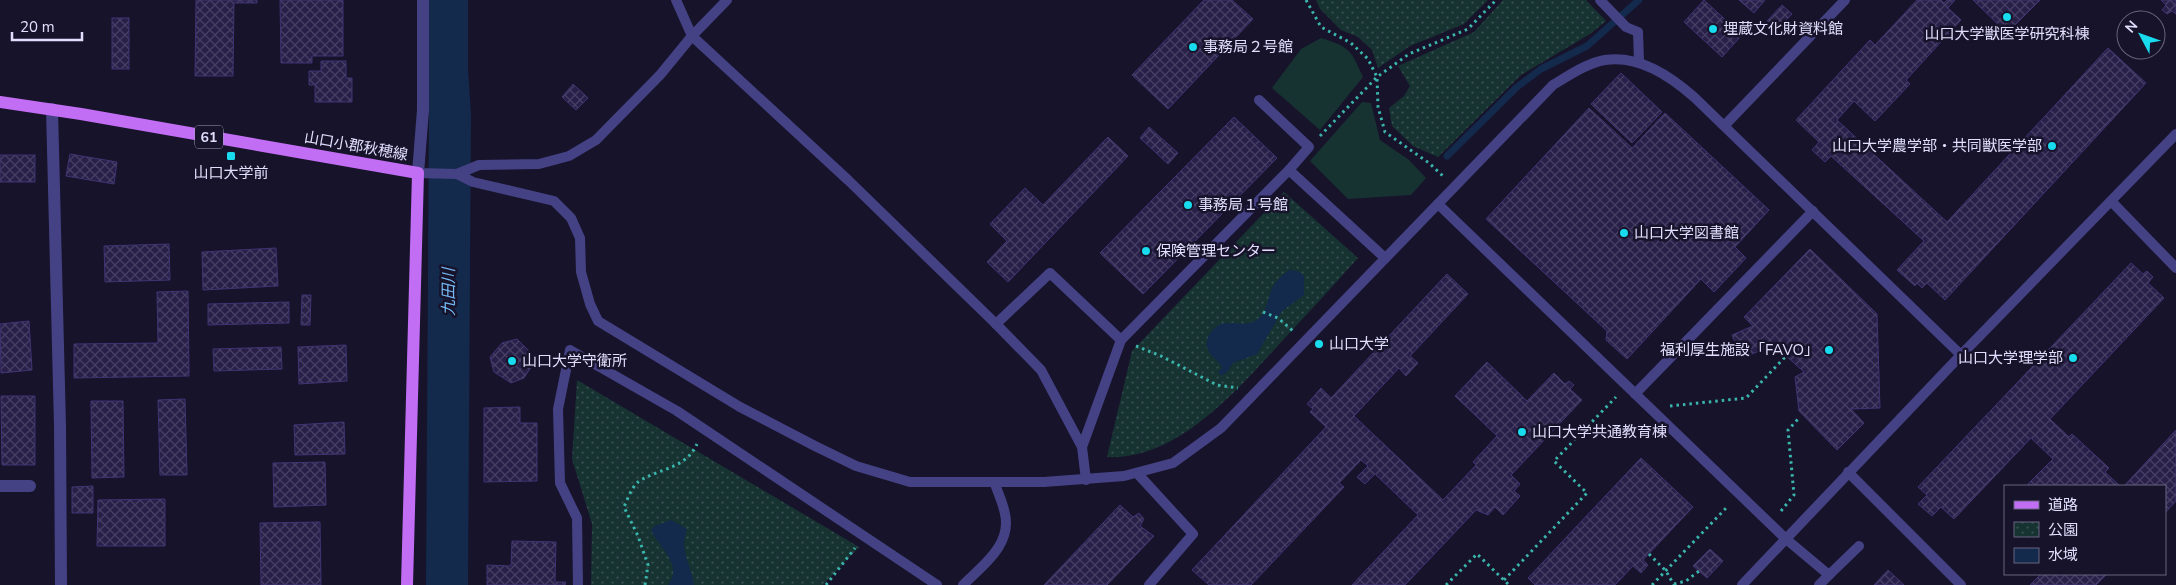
<svg xmlns="http://www.w3.org/2000/svg" width="2176" height="585" viewBox="0 0 2176 585" font-family="'Nunito Sans','Noto Sans JP',sans-serif">
<style>
.grass{fill:#163332}
.park{fill:url(#park-dots)}
.water{fill:#132a4d}
.lines{fill:none;stroke-linecap:round;stroke-linejoin:round}
.stream{stroke:#132a4d;stroke-width:7}
.river{stroke:#132a4d;stroke-width:42}
.building{fill:url(#building-cross-hatch);stroke:#403474}
.path{stroke:#3ab5ac;stroke-width:3;stroke-dasharray:2.5 4;stroke-linecap:butt}
.lane{stroke:#444285;stroke-width:10}
.street{stroke:#444285;stroke-width:12}
.primary{stroke:#c16df4;stroke-width:12}
.poi-dot{fill:#18dbee;stroke:#17132a;stroke-width:2}
.labels{text-anchor:middle;dominant-baseline:central;stroke-width:5;stroke-linejoin:round;paint-order:stroke}
.shield{fill:#17132a;stroke:#a4a1be;stroke-width:1}
.shield-label{font-size:14px;font-weight:bold;fill:#e1defd}
.poi-label{font-size:15px;fill:#e1defd;stroke:#17132a;text-anchor:start}
.street-label{font-size:15px;fill:#e1defd;stroke:#17132a}
.water-label{font-size:16px;font-style:italic;fill:#74baf5;stroke:#17132a}
</style>
<defs>
<pattern id="park-dots" width="8" height="8" patternUnits="userSpaceOnUse" patternTransform="scale(1.25)"><rect width="8" height="8" fill="#163332"/><path d="M2 2h.1M6 6h.1" fill="none" stroke="#385051" stroke-width="1.8" stroke-linecap="round"/></pattern>
<pattern id="building-cross-hatch" width="8" height="8" patternUnits="userSpaceOnUse" patternTransform="scale(1.25)"><rect width="8" height="8" fill="#282049"/><path d="M0 0l8 8M0 8l8-8" fill="none" stroke="#474064"/></pattern>
</defs>
<rect width="100%" height="100%" fill="#17132a"/>
<g class="grass">
<path d="M 1321,38 C 1350,47 1351,50 1363,77 L 1320,130 L 1272,88 L 1301,49 Z"/>
<polygon points="1362,102 1371,103 1380,140 1409,160 1426,178 1411,195 1348,199 1310,161"/>
</g>
<g class="park">
<polygon points="1316,0 1488,0 1464,24 1410,46 1378,68 1372,50 1358,37 1341,30 1320,9"/>
<polygon points="1503,0 1586,0 1606,21 1590,34 1521,75 1438,157 1413,146 1392,126 1389,108 1404,96 1410,86 1398,66 1474,32"/>
<path d="M 1284,192 L 1358,258 C 1333,286 1308,313 1283,340 C 1239,388 1178,461 1107,457 L 1132,351 Z"/>
<polygon points="577,380 859,547 823,585 591,585 592,524 572,459"/>
</g>
<g class="water">
<path d="M 1289,270 L 1298,271 L 1304,276 L 1304,295 L 1282,311 L 1257,354 L 1233,363 L 1227,372 L 1221,376 L 1218,372 L 1222,368 C 1219,360 1210,357 1207,347 C 1206,341 1208,337 1211,332 C 1224,313 1245,332 1259,318 C 1265,313 1267,304 1269,297 C 1272,285 1279,278 1289,270 Z"/>
<path d="M 671,520 L 687,529 C 679,552 691,563 694,585 L 668,585 C 684,566 659,547 651,530 L 655,526 Z"/>
</g>
<g class="lines">
<polyline class="stream" points="1447,156 1517,87 1541,69 1587,46 1639,0"/>
<polyline class="river" points="447,585 450,115 447,70 447,0"/>
</g>
<g class="building">
<polygon points="196,0 257,0 257,3 234,3 233,76 195,76"/>
<polygon points="280,0 343,0 343,56 312,56 312,63 281,63"/>
<polygon points="1204,0 1232,0 1253,19 1168,109 1132,75"/>
<polygon points="1704,0 1742,35 1722,57 1684,22"/>
<polygon points="1739,0 1765,0 1754,13"/>
<polygon points="1917,0 1941,0 1944,3 1947,0 1955,0 1948,8 1961,20 1906,80 1910,84 1875,121 1854,101 1837,120 1947,222 2108,48 2146,83 1945,300 1927,283 1922,288 1917,283 1915,286 1897,270 1924,241 1831,156 1825,162 1812,150 1819,142 1796,120 1870,40 1875,45"/>
<polygon points="1973,0 2040,0 2007,33"/>
<polygon points="2161,0 2176,0 2176,14 2172,11 2167,14 2162,10 2166,5"/>
<polygon points="1782,5 1792,14 1777,30 1767,21"/>
<rect x="112" y="18" width="17" height="51"/>
<polygon points="321,61 346,61 346,78 352,78 352,102 315,102 315,85 309,85 309,71 321,71"/>
<polygon points="1621,73 1662,112 1632,143 1591,104"/>
<polygon points="573,84 588,98 576,110 562,97"/>
<polygon points="1589,108 1632,148 1665,113 1769,210 1735,247 1746,258 1714,292 1701,279 1627,359 1606,340 1607,331 1486,219"/>
<polygon points="1234,117 1277,158 1143,294 1100,253"/>
<polygon points="1149,127 1178,153 1168,164 1140,138"/>
<polygon points="1108,137 1128,156 1008,282 987,262 1007,241 990,224 1025,188 1043,205"/>
<polygon points="70,154 117,162 114,184 66,176"/>
<rect x="0" y="155" width="35" height="27"/>
<polygon points="169,244 170,280 105,282 104,246"/>
<polygon points="276,248 278,286 203,290 202,252"/>
<polygon points="1810,249 1877,314 1880,408 1851,409 1864,423 1837,450 1799,411 1795,377 1804,372 1774,345 1742,358 1732,335 1753,326 1744,317"/>
<polygon points="2131,263 2143,274 2147,271 2153,277 2148,283 2164,298 2050,419 2069,437 2072,434 2109,468 2105,472 2120,486 2030,486 2028,484 2053,459 2031,438 1954,519 1941,507 1932,516 1918,504 1927,495 1918,487"/>
<polygon points="1447,274 1468,294 1410,356 1418,363 1406,376 1399,368 1354,416 1443,500 1476,465 1473,462 1497,436 1455,396 1487,362 1527,401 1554,373 1565,384 1569,381 1574,385 1570,389 1582,400 1511,475 1520,484 1514,491 1520,496 1503,515 1495,507 1488,515 1476,510 1405,585 1352,585 1418,515 1375,474 1365,484 1357,477 1368,466 1361,460 1339,483 1344,487 1251,585 1209,585 1192,570 1326,427 1310,412 1313,409 1307,404 1321,388 1331,398"/>
<polygon points="188,291 189,376 74,378 74,344 158,343 157,292"/>
<polygon points="302,295 311,295 310,325 301,325"/>
<polygon points="289,302 289,323 208,325 208,304"/>
<polygon points="29,321 32,370 1,373 0,324"/>
<polygon points="517,339 530,352 533,364 524,378 511,383 494,372 490,357 502,343"/>
<polygon points="346,345 347,381 299,384 298,347"/>
<polygon points="281,347 282,369 214,371 213,349"/>
<polygon points="1,396 35,396 35,465 2,465"/>
<polygon points="185,399 187,475 160,475 158,400"/>
<polygon points="91,401 123,401 124,477 92,478"/>
<polygon points="520,407 520,423 537,423 537,481 484,482 484,408"/>
<polygon points="344,422 345,454 295,455 294,425"/>
<polygon points="2176,430 2176,501 2165,513 2165,486 2124,486"/>
<polygon points="1641,458 1693,507 1643,560 1648,565 1641,573 1633,566 1615,585 1535,585 1528,578"/>
<polygon points="325,462 326,505 274,507 273,463"/>
<polygon points="93,486 93,513 72,513 72,487"/>
<polygon points="165,499 165,546 97,546 98,500"/>
<polygon points="1120,505 1133,517 1139,513 1144,519 1140,526 1154,536 1107,585 1044,585"/>
<polygon points="320,522 321,585 261,585 260,523"/>
<polygon points="512,541 556,542 555,582 566,582 565,585 487,585 487,565 511,566"/>
<polygon points="1710,549 1723,561 1707,578 1693,566"/>
<polygon points="1888,570 1904,585 1874,585"/>
<polygon points="2041,574 2107,574 2096,585 2030,585"/>
</g>
<g class="lines">
<g class="path">
<polyline points="1306,0 1321,27 1351,43 1368,59 1377,77 1378,107 1385,132 1429,163 1443,176"/>
<polyline points="1320,136 1377,77 1409,54 1468,29 1496,0"/>
<polyline points="1263,312 1278,318 1293,331"/>
<polyline points="1136,346 1161,356 1217,385 1238,388"/>
<polyline points="1670,406 1746,398 1786,356"/>
<polyline points="1781,511 1794,495 1788,430 1799,418"/>
<polyline points="1649,554 1666,571 1674,585"/>
<polyline points="1504,580 1587,493 1554,461 1616,397"/>
<polyline points="1674,584 1686,581 1699,571"/>
<path d="M 645,585 L 648,565 L 638,536 L 624,507 C 627,500 632,487 638,482 C 658,468 685,470 697,444"/>
<polyline points="826,585 855,548"/>
<polyline points="1446,585 1477,554 1509,585"/>
<polyline points="1652,585 1728,506"/>
</g>
<g class="lane">
<polyline points="676,0 692,36 848,180 996,324 1041,370 1082,447 1086,480"/>
<polyline points="1600,0 1626,27 1638,32 1639,62"/>
<polyline points="1259,100 1309,147 1289,170"/>
<polyline points="1725,125 1845,0"/>
<polyline points="418,173 457,174 479,165 539,164 569,156 596,140 660,75 692,36 727,0"/>
<path d="M 457,174 L 473,182 L 554,201 L 571,218 L 580,238 L 581,272 L 590,304 L 598,321 L 740,407 L 815,446 L 856,466 L 910,482 L 1044,482 L 1124,476 L 1173,463 L 1221,428 L 1553,85 C 1568,76 1587,63 1605,60 C 1639,55 1670,76 1694,97 L 1961,355"/>
<polyline points="2112,202 2176,268"/>
<polyline points="1438,204 1786,539 1829,575 1819,585"/>
<polyline points="996,324 1050,273 1121,340 1082,447"/>
<polyline points="1121,340 1289,170 1385,258"/>
<polyline points="1635,394 1813,211"/>
<polyline points="1848,472 1961,585"/>
<polyline points="1137,473 1193,534 1149,585"/>
<polyline points="1829,575 1859,546"/>
<polyline points="578,585 577,518 560,483 558,409 570,350 677,411 937,585"/>
<path d="M 963,585 C 982,566 1012,545 1005,514 C 1003,503 998,493 995,484"/>
<polyline points="1742,585 1961,355 2176,134"/>
</g>
<g class="street">
<polyline points="52,109 60,426 61,585"/>
<polyline points="418,173 423,110 423,0"/>
<polyline points="0,486 30,486"/>
</g>
<polyline class="primary" points="0,102 81,114 418,173 407,585"/>
</g>
<g class="poi-dot">
<circle cx="2007" cy="17" r="5"/>
<circle cx="1713" cy="29" r="5"/>
<circle cx="1193" cy="47" r="5"/>
<circle cx="2052" cy="146" r="5"/>
<rect x="226" y="151" width="10" height="10" rx="2.5"/>
<circle cx="1188" cy="205" r="5"/>
<circle cx="1624" cy="233" r="5"/>
<circle cx="1146" cy="251" r="5"/>
<circle cx="1319" cy="344" r="5"/>
<circle cx="1829" cy="350" r="5"/>
<circle cx="2073" cy="358" r="5"/>
<circle cx="512" cy="361" r="5"/>
<circle cx="1522" cy="432" r="5"/>
</g>
<g class="labels">
<rect class="shield" x="195" y="125.5" width="28" height="23" rx="4"/>
<g class="shield-label">
<text x="209" y="137">61</text>
</g>
<g class="poi-label">
<text x="1723" y="29">埋蔵文化財資料館</text>
<text x="2007" y="34" text-anchor="middle">山口大学獣医学研究科棟</text>
<text x="1203" y="47">事務局２号館</text>
<text x="2042" y="146" text-anchor="end">山口大学農学部・共同獣医学部</text>
<text x="231" y="173" text-anchor="middle">山口大学前</text>
<text x="1198" y="205">事務局１号館</text>
<text x="1634" y="233">山口大学図書館</text>
<text x="1156" y="251">保険管理センター</text>
<text x="1329" y="344">山口大学</text>
<text x="1819" y="350" text-anchor="end">福利厚生施設「FAVO」</text>
<text x="2063" y="358" text-anchor="end">山口大学理学部</text>
<text x="522" y="361">山口大学守衛所</text>
<text x="1532" y="432">山口大学共通教育棟</text>
</g>
<g class="street-label">
<text transform="translate(356 146) rotate(10)">山口小郡秋穂線</text>
</g>
<g class="water-label">
<text transform="translate(449 292) rotate(-90)">九田川</text>
</g>
</g>
<rect x="2004" y="485" width="162" height="90" fill="#17132a" stroke="#68647e"/>
<rect x="2014" y="501" width="25" height="8" fill="#c16df4" stroke="#68647e"/>
<text x="2048" y="510" font-size="15" fill="#e1defd">道路</text>
<rect x="2014" y="522" width="25" height="15" fill="url(#park-dots)" stroke="#68647e"/>
<text x="2048" y="535" font-size="15" fill="#e1defd">公園</text>
<rect x="2014" y="548" width="25" height="15" fill="#132a4d" stroke="#68647e"/>
<text x="2048" y="560" font-size="15" fill="#e1defd">水域</text>
<g transform="translate(2141 35) rotate(311)"><circle r="24" fill="#17132a" stroke="#68647e"/>
<path d="M0-4L9 19L0 12L-9 19Z" fill="#18dbee"/>
<text y="-8" font-size="14" font-weight="bold" text-anchor="middle" fill="#e1defd">N</text>
</g>
<path d="M12 32v8h70v-8" fill="none" stroke="#e1defd" stroke-width="2.5"/>
<text x="20" y="32" font-size="15" fill="#e1defd" stroke="#17132a" stroke-width="4" paint-order="stroke">20 m</text>
</svg>
